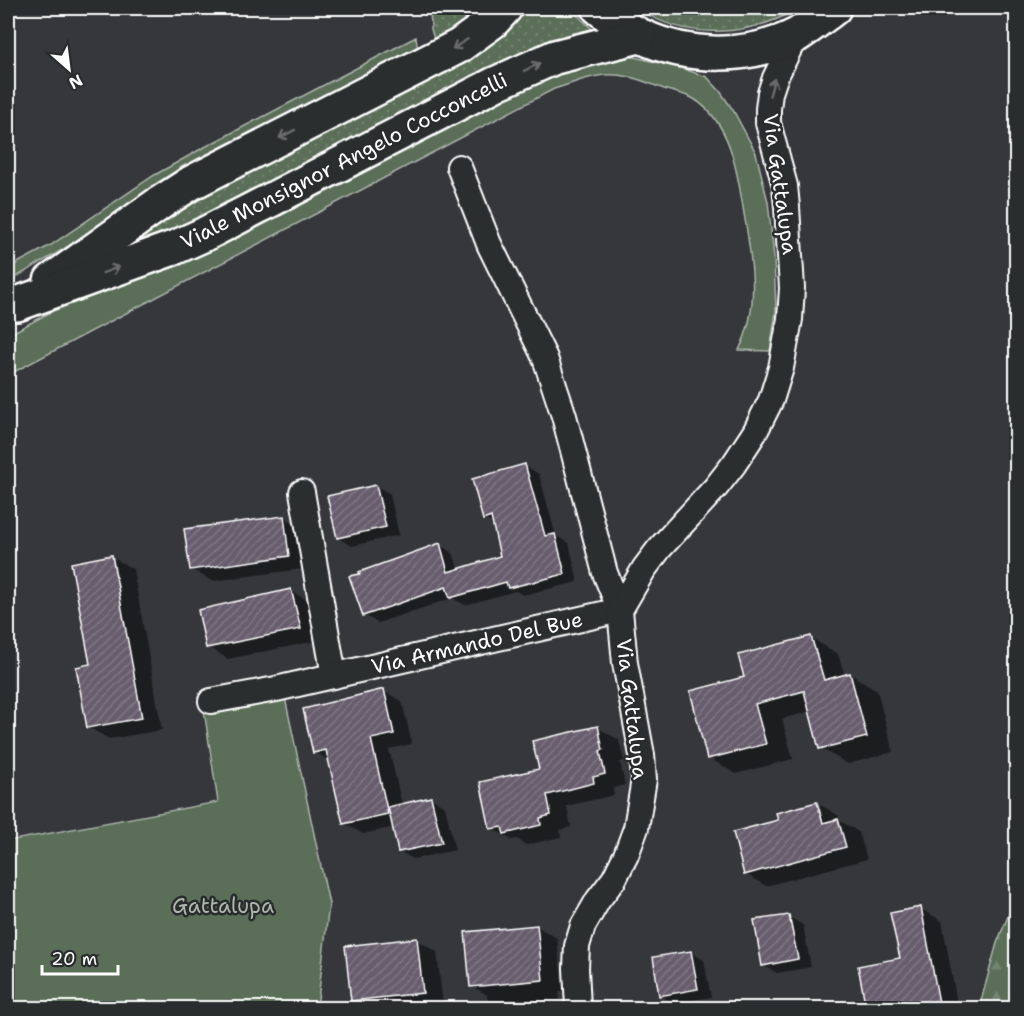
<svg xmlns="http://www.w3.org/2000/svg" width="1024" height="1016" viewBox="0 0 1024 1016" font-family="'Shantell Sans',sans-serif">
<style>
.grass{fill:url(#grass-dots);stroke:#acb6ac;stroke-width:1.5}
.forest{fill:url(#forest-firs);stroke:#acb6ac;stroke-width:1.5}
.park{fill:#5a6e58;stroke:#acb6ac;stroke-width:1.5}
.shadow{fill:#0007}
.building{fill:url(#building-hatch);stroke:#fff;stroke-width:1.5}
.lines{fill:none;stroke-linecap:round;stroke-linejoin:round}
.street-casing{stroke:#fff;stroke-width:28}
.primary-casing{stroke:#fff;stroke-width:38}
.street{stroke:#2a2d2e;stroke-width:24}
.primary{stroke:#2a2d2e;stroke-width:33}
.oneway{stroke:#6a6c6d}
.labels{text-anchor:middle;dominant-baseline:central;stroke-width:5;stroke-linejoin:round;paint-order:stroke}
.street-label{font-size:21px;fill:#fff;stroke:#2a2d2e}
.park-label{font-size:21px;fill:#acb6ac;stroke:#2a2d2e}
</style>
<defs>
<pattern id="grass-dots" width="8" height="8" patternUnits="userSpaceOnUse" patternTransform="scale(1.5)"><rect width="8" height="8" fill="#5a6e58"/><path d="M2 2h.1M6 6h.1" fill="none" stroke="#738471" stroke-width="1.8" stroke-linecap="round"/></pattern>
<pattern id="forest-firs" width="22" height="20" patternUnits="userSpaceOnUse" patternTransform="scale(1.5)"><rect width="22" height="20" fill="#5a6e58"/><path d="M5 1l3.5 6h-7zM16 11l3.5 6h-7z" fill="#738471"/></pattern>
<pattern id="building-hatch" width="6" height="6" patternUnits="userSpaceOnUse" patternTransform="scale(1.5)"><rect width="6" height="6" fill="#685d6d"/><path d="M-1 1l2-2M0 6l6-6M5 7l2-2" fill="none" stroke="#7f7583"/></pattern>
</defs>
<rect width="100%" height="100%" fill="#36373b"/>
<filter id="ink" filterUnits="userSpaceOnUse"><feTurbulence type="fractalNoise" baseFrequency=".0167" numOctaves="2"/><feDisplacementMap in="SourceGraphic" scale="12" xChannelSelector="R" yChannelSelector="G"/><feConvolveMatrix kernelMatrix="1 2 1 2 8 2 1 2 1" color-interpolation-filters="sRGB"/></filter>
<g filter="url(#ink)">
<g class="grass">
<polygon points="430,8 483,8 452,30 434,39 431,29"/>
<polygon points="529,8 570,8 593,30 570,36 527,52 210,218 128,247 146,232 206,195 499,37 518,20"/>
<path d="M 637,8 L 799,8 C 750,37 685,41 637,8 Z"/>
</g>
<polygon class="forest" points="1016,897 1016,1008 979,1008 997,943"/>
<g class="park">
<polygon points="416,37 419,57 200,168 8,282 8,268 51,245 153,176 201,149"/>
<path d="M 617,53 L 681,68 L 707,77 L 720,91 L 733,110 L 756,153 L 768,202 L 774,257 L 776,311 L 770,351 L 739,350 C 759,310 753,268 746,225 C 738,182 735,125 694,99 C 686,94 673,92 664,89 C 643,81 621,71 598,76 C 583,78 569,85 554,89 L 8,375 L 8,335 L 75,299 L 578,60 Z"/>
<polygon points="284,693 329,904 317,1008 8,1008 8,841 218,802 204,710 249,703"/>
</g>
<g class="shadow">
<polygon points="1012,140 1016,141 1016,163 1012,161"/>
<polygon points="525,466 539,474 556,536 569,543 578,582 523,595 516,591 465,605 452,598 378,623 364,615 361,575 440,545 453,553 459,570 502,557 494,524 484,519"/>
<polygon points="376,486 390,494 399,535 352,546 338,538"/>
<polygon points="284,517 304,529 309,568 212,581 191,569"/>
<polygon points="112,557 133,569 162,730 109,739 88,727 92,666"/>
<polygon points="291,591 312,603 321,640 228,659 208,647"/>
<polygon points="811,638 838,654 845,676 850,674 877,690 893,752 848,764 820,748 811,711 782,719 793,759 736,774 709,758 746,678"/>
<polygon points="383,691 402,701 412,744 389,749 402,805 431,798 445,806 455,850 413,859 399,851 394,827 363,834 344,823 330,761 315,752"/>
<polygon points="598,728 619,740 624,761 620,762 625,785 613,788 614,795 567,806 571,827 560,830 561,837 526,845 517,839 512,840 491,828 541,770"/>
<polygon points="817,803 838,815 840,821 859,832 867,859 766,886 745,874 779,821"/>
<polygon points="921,909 942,921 958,1008 867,1008 859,967 901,959"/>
<polygon points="789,917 803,925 811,967 777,973 763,965"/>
<polygon points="536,926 557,938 563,991 559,991 561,1008 489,1008 487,995 472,986"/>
<polygon points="417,940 437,952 443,1005 406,1008 353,1008 347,947"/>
<polygon points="690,952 704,960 711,997 674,1003 660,995"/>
</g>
<g class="building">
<polygon points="525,464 545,536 555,534 565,574 508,588 506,582 450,598 446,587 363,616 349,576 360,574 359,572 440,543 448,572 500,556 491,517 483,520 472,479"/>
<polygon points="376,485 386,527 337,538 327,496"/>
<polygon points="284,516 289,556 190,570 184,529"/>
<polygon points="112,555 142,718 87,728 76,667 90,664 71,563"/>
<polygon points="291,589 301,629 206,648 198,610"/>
<polygon points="811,636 824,680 850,673 867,737 819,749 804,691 755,704 766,744 707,759 690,691 744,677 738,655"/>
<polygon points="384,689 394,734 371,739 388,814 343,824 326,750 313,753 303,709"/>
<polygon points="598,726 603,750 600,751 605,774 593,777 594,783 547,795 551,815 540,818 541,825 504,834 502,827 490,829 480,782 539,769 532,741"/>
<polygon points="431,797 442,843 398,852 388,807"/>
<polygon points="817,802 823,823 838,819 846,847 744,875 733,832 778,820 776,813"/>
<polygon points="921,907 940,1008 918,1008 916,1001 874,1008 866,1008 858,966 900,958 890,913"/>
<polygon points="789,915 798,959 762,966 754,920"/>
<polygon points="537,925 543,980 470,987 465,932"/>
<polygon points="417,938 423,993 351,1001 345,946"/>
<polygon points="691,951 698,989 659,996 653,957"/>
</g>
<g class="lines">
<defs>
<g id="street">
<polyline points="302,492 334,676"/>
<polyline points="211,701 276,689 620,610 605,573 564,416 545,358 489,244 459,167"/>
<polyline points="578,1008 576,968 577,946 583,926 598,900 614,879 626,855 636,828 644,779 642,755 625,663 620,610 644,569 659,549 716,487 734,464 755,432 771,400 781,368 790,319 792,288 787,207 785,186 768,123 768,109 770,93 775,78 796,35"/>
</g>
<g id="primary">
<path d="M 599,8 C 612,18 625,29 641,36 C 689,59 749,59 797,35 C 810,27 822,17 834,8"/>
<polyline points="51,281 160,203 191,183 459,46 492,22 505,8"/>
<polyline points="17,304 176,247 205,234 497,83 555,57 639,36"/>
</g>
</defs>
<use href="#street" class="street-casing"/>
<use href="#primary" class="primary-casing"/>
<use href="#street" class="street"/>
<use href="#primary" class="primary"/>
</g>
<defs><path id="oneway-shaft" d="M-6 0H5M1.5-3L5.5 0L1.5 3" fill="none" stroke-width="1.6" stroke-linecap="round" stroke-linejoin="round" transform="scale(1.5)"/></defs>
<g class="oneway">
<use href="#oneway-shaft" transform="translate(460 44) rotate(148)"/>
<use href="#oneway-shaft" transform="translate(532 67) rotate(-25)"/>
<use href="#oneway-shaft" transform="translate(772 87) rotate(-74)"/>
<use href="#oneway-shaft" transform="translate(287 134) rotate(153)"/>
<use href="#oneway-shaft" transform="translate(111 270) rotate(-20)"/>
</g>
</g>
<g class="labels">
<g class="street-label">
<text transform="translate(344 161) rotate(-27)">Viale Monsignor Angelo Cocconcelli</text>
<text transform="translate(780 184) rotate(82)">Via Gattalupa</text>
<text transform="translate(477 643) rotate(-13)">Via Armando Del Bue</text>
<text transform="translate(632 709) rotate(83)">Via Gattalupa</text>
</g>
<g class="park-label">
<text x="223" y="906">Gattalupa</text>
</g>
</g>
<rect width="1024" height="1016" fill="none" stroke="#2a2d2e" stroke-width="30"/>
<rect x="15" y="15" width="994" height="986" fill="none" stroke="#fff" stroke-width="2" filter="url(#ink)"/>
<g transform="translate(69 69) rotate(152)" stroke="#2a2d2e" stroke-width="4.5" paint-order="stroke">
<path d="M0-4.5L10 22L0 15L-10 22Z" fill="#ffffff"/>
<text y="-9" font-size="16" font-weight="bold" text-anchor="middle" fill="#ffffff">N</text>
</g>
<path d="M42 965v9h76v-9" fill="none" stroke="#ffffff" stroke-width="3"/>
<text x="51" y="965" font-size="18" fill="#ffffff" stroke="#2a2d2e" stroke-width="4.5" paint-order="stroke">20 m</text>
</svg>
